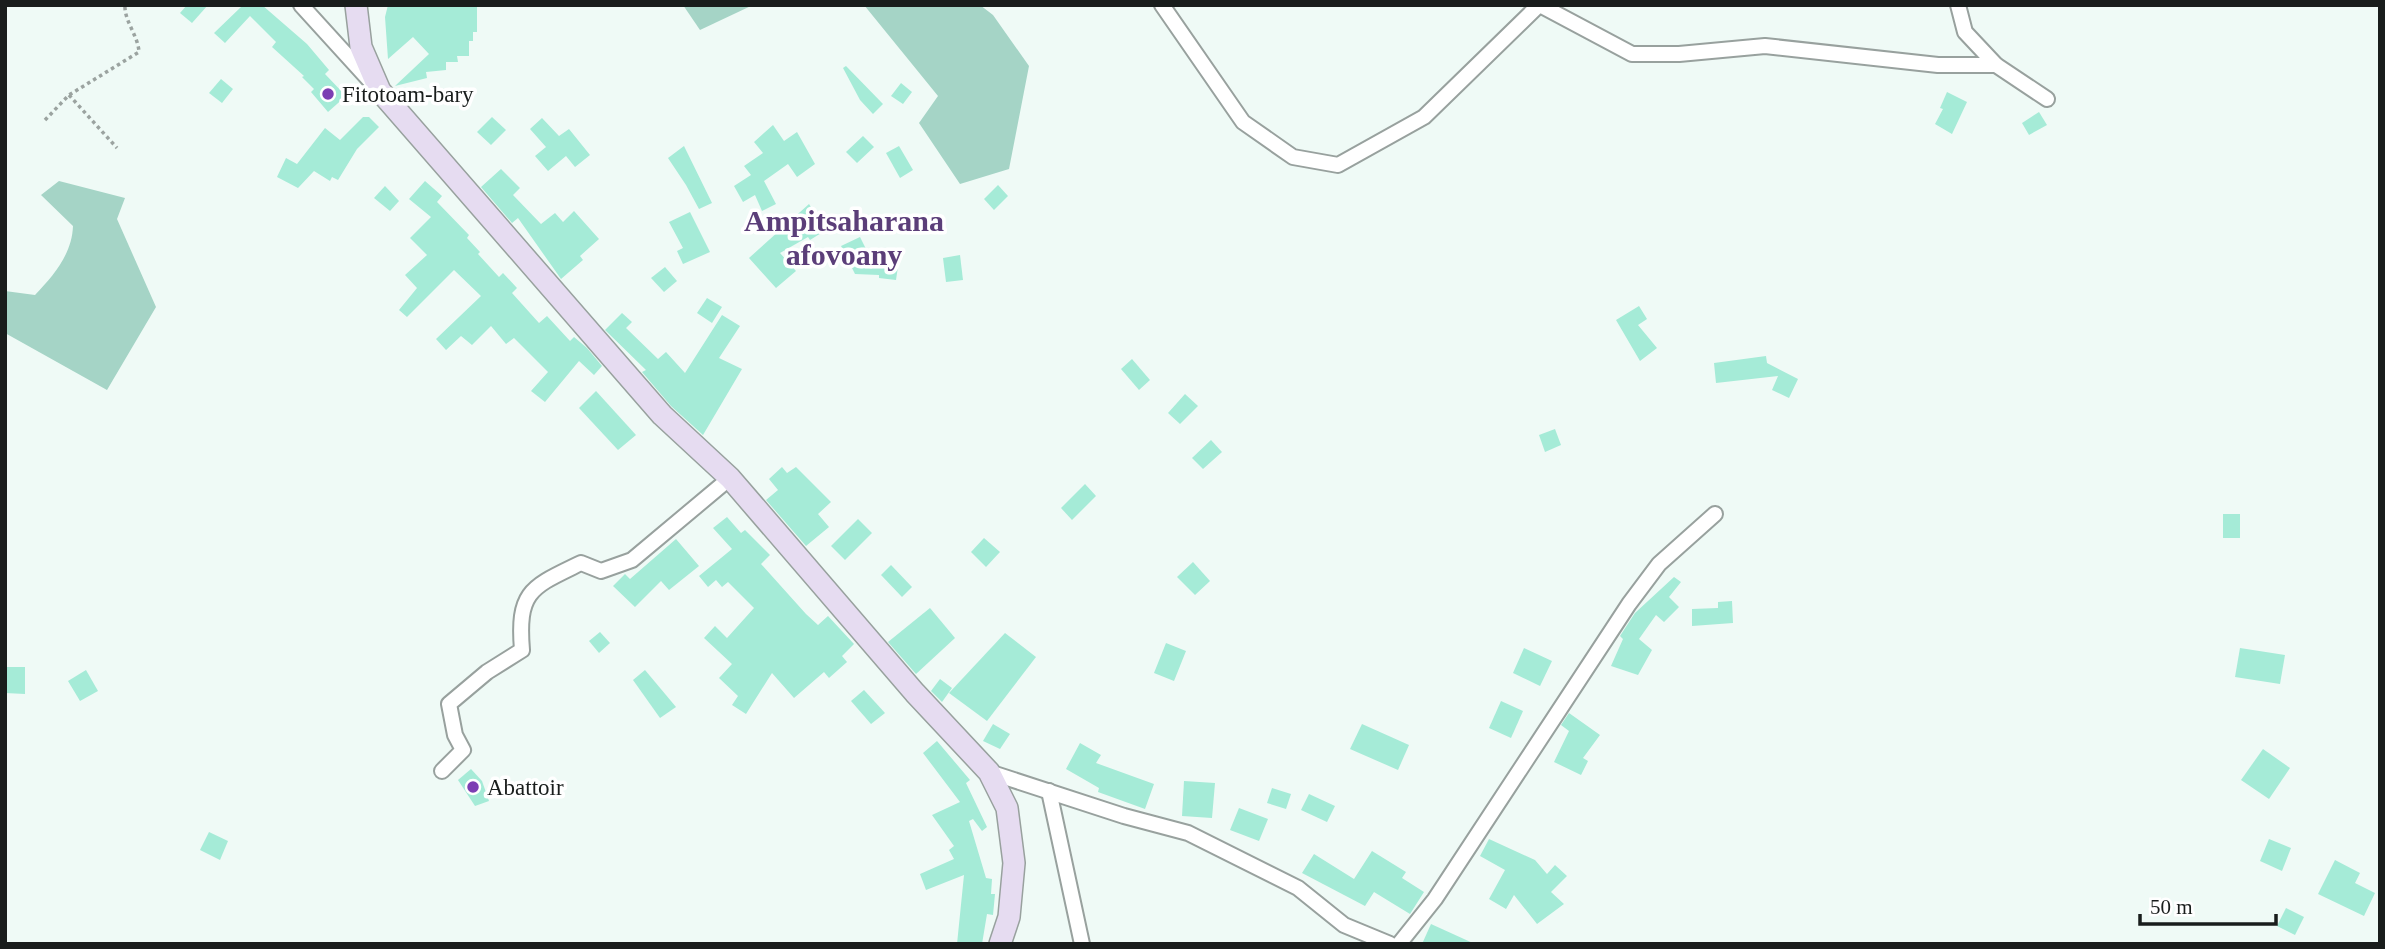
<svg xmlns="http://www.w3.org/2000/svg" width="2385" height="949" viewBox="0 0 2385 949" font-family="Georgia,serif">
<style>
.green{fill:#a5d4c6}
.building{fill:#a5ebd7}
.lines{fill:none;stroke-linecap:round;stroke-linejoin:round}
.street-casing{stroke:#98a19e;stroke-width:18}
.secondary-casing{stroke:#98a19e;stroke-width:24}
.path{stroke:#9ba3a0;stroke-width:3.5;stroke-dasharray:3.5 3.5;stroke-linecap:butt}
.street{stroke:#fff;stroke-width:14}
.secondary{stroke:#e6dcf1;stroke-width:21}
.poi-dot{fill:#7c3eb3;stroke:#fff;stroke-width:2.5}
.labels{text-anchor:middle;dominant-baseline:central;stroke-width:7;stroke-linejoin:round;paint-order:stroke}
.poi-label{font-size:23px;fill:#191d1c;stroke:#fff;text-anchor:start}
.district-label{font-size:30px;font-weight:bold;fill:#5b3e79;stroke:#fff}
</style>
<rect width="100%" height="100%" fill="#effaf6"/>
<g class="green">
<polygon points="683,5 753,5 700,30"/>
<polygon points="864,5 980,5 993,15 1029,66 1009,169 960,184 919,123 938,96"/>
<path d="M 59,181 L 125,198 L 117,219 L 156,307 L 107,390 L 5,333 L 5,291 L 35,295 C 54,275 72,254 73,226 L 41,195 Z"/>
</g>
<g class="building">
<polygon points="187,5 208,5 192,23 180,13"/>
<polygon points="239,5 262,5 307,44 329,70 325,74 346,96 328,112 311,92 314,89 302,77 304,76 272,47 276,42 250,16 225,43 214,33 241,7"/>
<polygon points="388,5 477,5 477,32 473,32 473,41 469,41 469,56 457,56 458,62 446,62 446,70 426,72 427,78 395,86 429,54 413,37 388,59 385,17"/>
<polygon points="846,66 883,104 873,114 860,100 843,68"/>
<polygon points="221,79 233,89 222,103 209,93"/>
<polygon points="901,83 912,92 903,104 891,96"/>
<polygon points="1947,92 1967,102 1952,134 1935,124 1943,109 1940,108"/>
<polygon points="2039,112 2047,125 2029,135 2022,123"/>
<polygon points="363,117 369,117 379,127 357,149 338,180 332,177 330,181 314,171 298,188 277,177 286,158 297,164 325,128 340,140"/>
<polygon points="492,117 506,130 491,145 477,132"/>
<polygon points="542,118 559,136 569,129 590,155 575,167 566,156 548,171 535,156 546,147 530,129"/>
<polygon points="773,125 784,141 797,132 815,164 797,177 788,164 764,181 776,204 762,211 755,195 743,202 734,186 751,175 744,166 763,153 754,142"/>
<polygon points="863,136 874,147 857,163 846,152"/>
<polygon points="684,146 712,203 699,209 686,185 668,158"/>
<polygon points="899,146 913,170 900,178 886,153"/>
<polygon points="501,169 520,188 513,195 541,224 555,213 563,222 574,211 599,239 580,256 583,260 561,279 518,218 512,223 481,187"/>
<polygon points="425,181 442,196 437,202 469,235 467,238 480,252 478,254 499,277 503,273 517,288 512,293 539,323 547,316 570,341 574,337 587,348 602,366 594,375 579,361 545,402 531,391 548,372 514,338 506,344 491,326 472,345 461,336 446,350 436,339 481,296 454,270 407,317 399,310 417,288 405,275 427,255 410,238 431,217 409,199"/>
<polygon points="998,185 1008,196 994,210 984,199"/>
<polygon points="385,186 399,201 390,211 374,198"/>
<polygon points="809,204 826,230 810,240 808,237 780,253 796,271 776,288 749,258"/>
<polygon points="690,212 710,252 683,264 677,251 683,248 669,222"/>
<polygon points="860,237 870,257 899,260 896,280 879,278 879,275 855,274 841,246"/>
<polygon points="960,255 963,280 946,282 943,258"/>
<polygon points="665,267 677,281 664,292 651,278"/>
<polygon points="707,298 722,307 712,323 697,313"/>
<polygon points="1639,306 1647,319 1638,325 1657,348 1640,361 1616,320"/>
<polygon points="622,313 632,322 626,328 658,359 666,352 685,373 722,315 740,326 719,358 742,369 703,435 671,406 642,372 646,370 605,330"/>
<polygon points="1766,356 1767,363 1798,379 1789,398 1772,390 1778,376 1716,383 1714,363"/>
<polygon points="1132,359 1150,380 1139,390 1121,369"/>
<polygon points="596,391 636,435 618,450 579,408"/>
<polygon points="1185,394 1198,406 1180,424 1168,413"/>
<polygon points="1555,429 1561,445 1545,452 1539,435"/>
<polygon points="1211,440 1222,452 1203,469 1192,458"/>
<polygon points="782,467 787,473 796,467 831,502 818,514 829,527 806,546 766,500 778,490 769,479"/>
<polygon points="1085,484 1096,496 1072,520 1061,508"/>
<rect x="2223" y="514" width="17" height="24"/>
<polygon points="727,517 741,533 745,530 770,555 761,564 806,614 818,625 828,616 854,644 842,656 847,662 829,678 824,672 794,698 772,673 746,714 732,705 738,696 719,678 732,664 704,638 715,626 727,638 754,608 728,582 722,587 716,580 708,587 699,576 732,549 713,528"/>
<polygon points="858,519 872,533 845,560 831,546"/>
<polygon points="984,538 1000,552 986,567 971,552"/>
<polygon points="676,539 699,566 669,590 661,581 635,607 613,586 625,574 630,579"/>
<polygon points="1193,562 1210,581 1195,595 1177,577"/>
<polygon points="891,565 912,587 902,597 881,575"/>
<polygon points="1674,577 1681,582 1669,597 1679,607 1664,622 1656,615 1639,639 1652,650 1638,675 1611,666 1623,639 1620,636 1635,613"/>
<polygon points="1732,601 1733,623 1692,626 1692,609 1718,608 1718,602"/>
<polygon points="930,608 955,638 916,674 888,642"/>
<polygon points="600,632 610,643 599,653 589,641"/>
<polygon points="1005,633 1036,657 987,721 949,693"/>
<polygon points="1166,643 1186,651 1174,681 1154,673"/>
<polygon points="1524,648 1552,661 1540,686 1513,673"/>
<polygon points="2240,648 2285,655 2280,684 2235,677"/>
<polygon points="5,667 25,667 25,694 5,693"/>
<polygon points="86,670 98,691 80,701 68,681"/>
<polygon points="645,670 676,707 660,718 633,680"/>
<polygon points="940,679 952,688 942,702 931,691"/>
<polygon points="864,690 885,713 871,724 851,701"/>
<polygon points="1501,701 1523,711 1511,738 1489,728"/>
<polygon points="1569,713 1600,735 1583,758 1588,761 1581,775 1554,762 1569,731 1561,725"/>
<polygon points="993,724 1010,734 1000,749 983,741"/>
<polygon points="1362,724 1409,745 1398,770 1350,749"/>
<polygon points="937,741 970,780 966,783 987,827 982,831 973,819 969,821 986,878 992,879 991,894 995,894 993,915 987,914 982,944 957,944 964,875 926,890 920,874 954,859 949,850 954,846 932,815 960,802 923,753"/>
<polygon points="1080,743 1101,755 1096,763 1154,784 1145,809 1098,792 1099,788 1066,769"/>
<polygon points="2263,749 2290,768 2269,799 2241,780"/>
<polygon points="471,769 482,781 489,801 475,806 458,780"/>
<polygon points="1184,781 1215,783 1212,818 1182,816"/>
<polygon points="1272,788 1291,794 1286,809 1267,803"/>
<polygon points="1309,794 1335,806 1327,822 1301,810"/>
<polygon points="1239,808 1268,819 1259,841 1230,830"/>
<polygon points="209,832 228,841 220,860 200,850"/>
<polygon points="1489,839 1535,860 1547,874 1555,865 1567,876 1551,892 1564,904 1537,924 1514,895 1506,909 1489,899 1505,870 1480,856"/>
<polygon points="2269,839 2291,848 2282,871 2260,861"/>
<polygon points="1372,851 1406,872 1402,878 1424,892 1410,914 1374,892 1365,906 1302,873 1314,854 1354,879"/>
<polygon points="2335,860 2360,873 2355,883 2375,893 2364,916 2318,894"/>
<polygon points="2286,908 2304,917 2295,935 2277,926"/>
<polygon points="1431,924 1475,944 1422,944"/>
</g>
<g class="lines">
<defs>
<g id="street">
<polyline points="301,5 372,83"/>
<polyline points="1162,5 1243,122 1293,157 1338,165 1424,117 1539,5"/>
<polyline points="1540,5 1632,54 1679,54 1765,46 1938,65 1996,65"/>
<polyline points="1958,5 1965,32 1996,65 2047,99"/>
<path d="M 442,771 L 463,750 L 455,735 L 449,704 L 487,672 L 522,650 C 517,590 532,587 581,563 L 601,571 L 632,560 L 730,478"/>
<polyline points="989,772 1124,816 1188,833 1298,888 1344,925 1390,944"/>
<polyline points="1049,791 1082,944"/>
<polyline points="1399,944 1435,899 1629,604 1659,564 1715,514"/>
</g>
<polyline id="secondary" points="356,5 361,47 380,91 662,415 730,478 915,693 989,772 1007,808 1014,863 1009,917 1000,944"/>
</defs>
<use href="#street" class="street-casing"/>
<use href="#secondary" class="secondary-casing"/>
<g class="path">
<polyline points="69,95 117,148"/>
<path d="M 45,120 L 69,95 L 139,52 C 138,35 124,21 125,5"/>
</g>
<use href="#street" class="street"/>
<use href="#secondary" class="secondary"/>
</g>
<g class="poi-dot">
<circle cx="328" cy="94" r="7"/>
<circle cx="473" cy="787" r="7"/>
</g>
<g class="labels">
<g class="poi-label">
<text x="342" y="94">Fitotoam-bary</text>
<text x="487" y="787">Abattoir</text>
</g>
<g class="district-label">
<text x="844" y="220">Ampitsaharana<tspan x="844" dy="34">afovoany</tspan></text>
</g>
</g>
<rect width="2385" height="949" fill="none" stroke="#191d1c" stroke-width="14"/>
<path d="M2140 914v10h136v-10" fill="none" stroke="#191d1c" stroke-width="3.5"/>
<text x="2150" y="914" font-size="21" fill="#191d1c" stroke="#ffffff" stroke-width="5" paint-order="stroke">50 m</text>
</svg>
